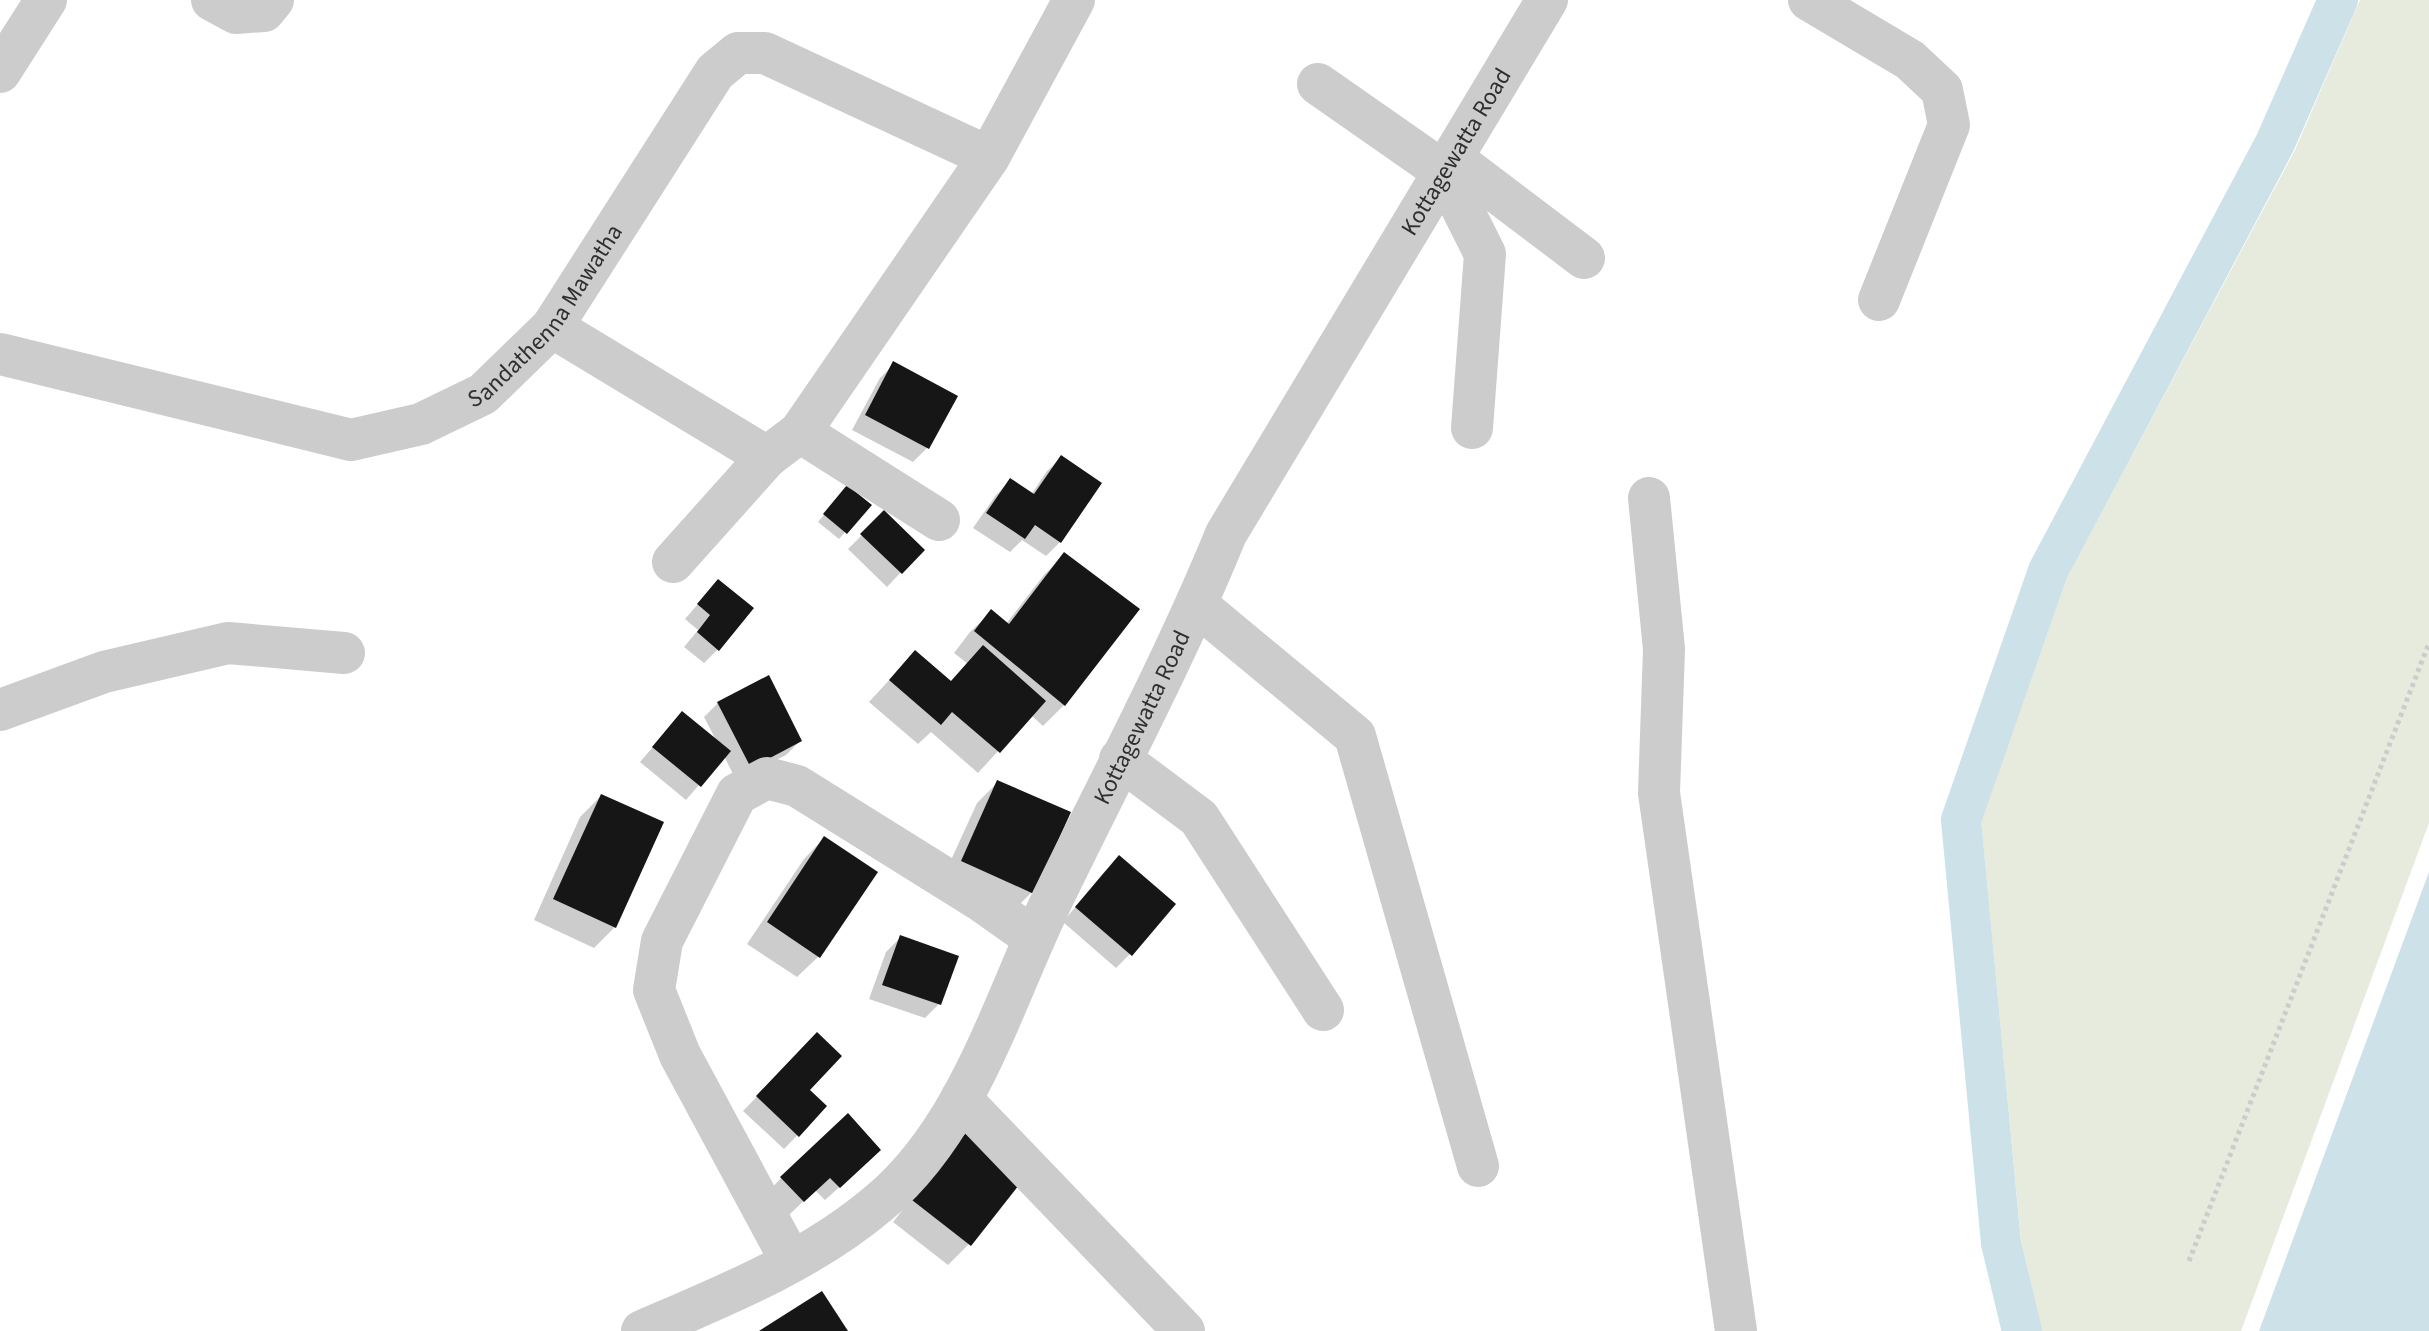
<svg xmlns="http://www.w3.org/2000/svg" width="2429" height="1331" viewBox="0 0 2429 1331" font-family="'Source Sans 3',sans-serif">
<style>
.green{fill:#e7ebde}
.water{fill:#cde1e9}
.shadow{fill:#0003}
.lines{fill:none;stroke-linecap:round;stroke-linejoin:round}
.canal{stroke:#cde1e9;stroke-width:40}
.building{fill:#161616}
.path{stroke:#ccc;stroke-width:5;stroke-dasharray:4 4;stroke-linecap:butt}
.street{stroke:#ccc;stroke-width:42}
.labels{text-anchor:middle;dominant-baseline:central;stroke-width:8;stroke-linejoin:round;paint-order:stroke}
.street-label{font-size:24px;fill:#2f2f2f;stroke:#fff}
</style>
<rect width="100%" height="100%" fill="#fff"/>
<polygon class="green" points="2360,0 2429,0 2429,823 2241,1331 2042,1331 2021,1240 1981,822 2066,579 2294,152"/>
<polygon class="water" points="2429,872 2429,1331 2259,1331"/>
<g class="shadow">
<polygon points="894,364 955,396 927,448 913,462 852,430 880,378"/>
<polygon points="1061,458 1060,542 1046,556 1022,540 1010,552 973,528 996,495 1010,481 1031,495 1047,471"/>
<polygon points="841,494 869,505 839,539 818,522"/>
<polygon points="884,513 922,550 887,587 848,549"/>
<polygon points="1065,554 1064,705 1043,726 1031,715 978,773 931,732 918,744 869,702 915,652 950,683 967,663 954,653 970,632 991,612 1006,624 1044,575"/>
<polygon points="718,581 718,649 704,663 684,647 698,630 685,619"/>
<polygon points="718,703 800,741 786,755 736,780 724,756 686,800 640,762 682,713 717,742 704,717"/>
<polygon points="998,782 1032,892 1011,913 941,882 977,803"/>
<polygon points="601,796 615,927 594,948 534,920 580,817"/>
<polygon points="824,838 818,957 797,977 747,944 804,859"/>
<polygon points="1105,871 1130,954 1116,968 1063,922"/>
<polygon points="900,938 939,1004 925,1018 869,999 886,952"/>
<polygon points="817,1035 807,1090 825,1107 784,1149 743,1111"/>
<polygon points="947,1154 969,1244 948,1265 893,1222"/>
<polygon points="865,1164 825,1200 815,1190 789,1215 768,1192 781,1178"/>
</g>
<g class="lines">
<polyline class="canal" points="2022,1331 2001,1243 1961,820 2048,571 2275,143 2338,0"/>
</g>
<g class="building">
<polygon points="893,361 958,396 929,449 865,415"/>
<polygon points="1061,455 1102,483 1061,543 1035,525 1025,539 986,513 1010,478 1034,494"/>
<polygon points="847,485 872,505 847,534 823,514"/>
<polygon points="884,510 925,550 902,574 860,534"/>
<polygon points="1064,552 1140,609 1065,706 974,631 991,609 1009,624"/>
<polygon points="718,579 754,608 719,651 697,632 710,615 697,604"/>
<polygon points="983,645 1046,701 1000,753 952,712 941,725 889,680 915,650 951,681"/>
<polygon points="769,675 802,741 751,768 717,702"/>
<polygon points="682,711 731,751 701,787 652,747"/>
<polygon points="997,780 1071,812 1034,894 961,861"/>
<polygon points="601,794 664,822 616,928 553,899"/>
<polygon points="824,836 878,872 820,958 767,922"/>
<polygon points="1119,855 1176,904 1132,956 1075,907"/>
<polygon points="900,935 959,956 941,1005 882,985"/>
<polygon points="817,1032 842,1056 810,1090 827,1106 799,1137 756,1096"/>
<polygon points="848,1113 881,1150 840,1188 830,1178 804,1202 780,1177"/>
<polygon points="968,1130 1026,1176 971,1246 912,1200"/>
<polygon points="822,1291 848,1331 759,1331"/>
</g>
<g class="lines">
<polyline class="path" points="2189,1261 2429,643"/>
<g class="street">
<polyline points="212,0 236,13 264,11 273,0"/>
<polyline points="1809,0 1910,60 1942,90 1949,125 1879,300"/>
<polyline points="0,72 46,0"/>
<polyline points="1318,84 1444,172 1485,254 1472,428"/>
<polyline points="1452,158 1584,258"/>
<polyline points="552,327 767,457 800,432 989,157 1074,0"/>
<path id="s1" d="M 0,354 L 351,440 L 421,424 L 483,394 L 552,327 L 715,72 L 738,53 L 765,53 L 989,157"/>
<polyline points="800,432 939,520"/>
<polyline points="1649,498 1664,649 1659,793 1736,1331"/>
<polyline points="673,562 767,457"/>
<polyline points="1197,605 1355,736 1478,1166"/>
<polyline points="0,710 104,672 228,643 344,653"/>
<polyline points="1120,759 1199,818 1323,1010"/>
<polyline points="961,1099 1184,1331"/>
<polyline points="791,1261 680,1055 654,990 662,941 737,794 767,778 797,786 983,902 1034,938"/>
<path id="s2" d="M 642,1331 C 724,1296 811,1261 880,1202 C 969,1127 1003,1001 1052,900 C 1111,778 1175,659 1226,534 L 1547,0"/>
</g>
</g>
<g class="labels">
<g class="street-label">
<text stroke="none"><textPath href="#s2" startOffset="1474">Kottagewatta Road</textPath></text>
<text stroke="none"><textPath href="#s1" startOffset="602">Sandathenna Mawatha</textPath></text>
<text stroke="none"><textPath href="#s2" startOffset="826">Kottagewatta Road</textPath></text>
</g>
</g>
</svg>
